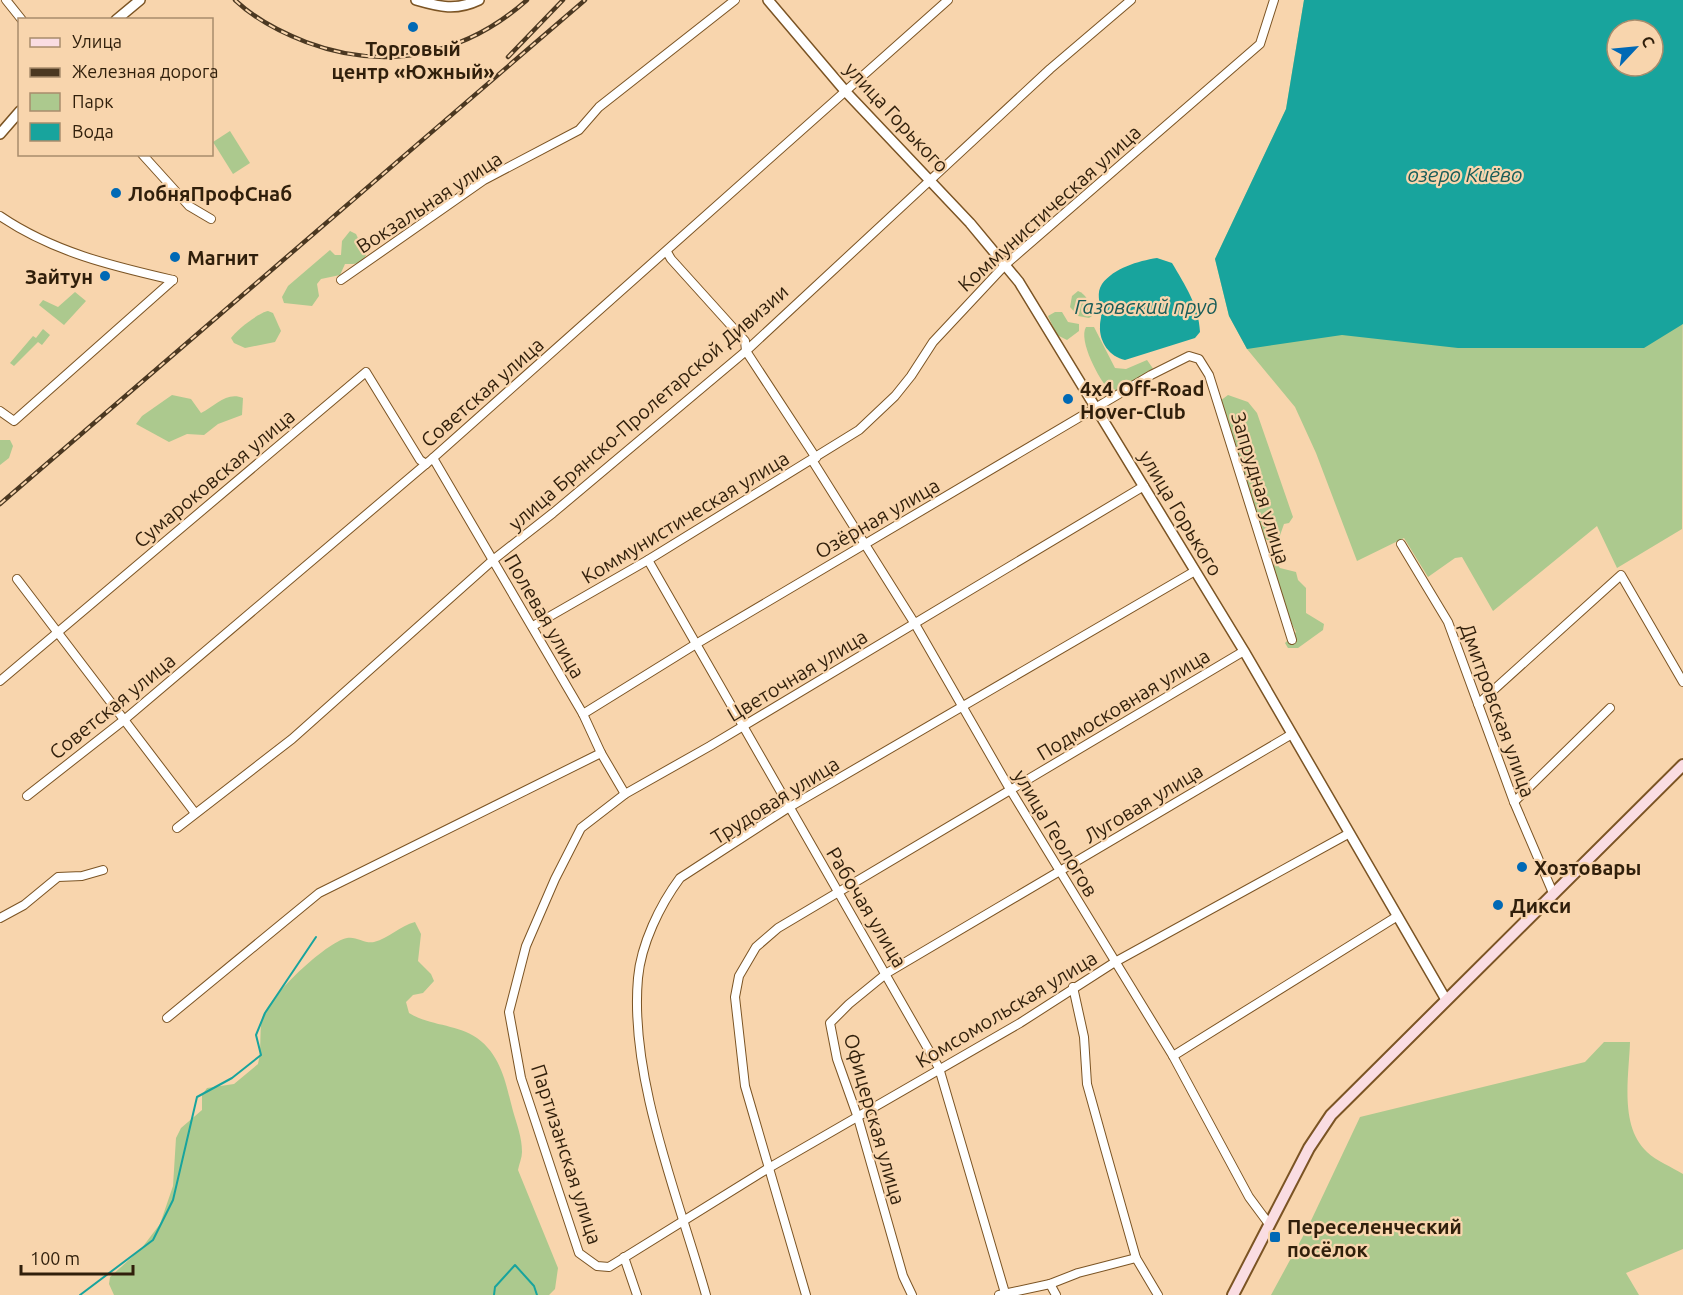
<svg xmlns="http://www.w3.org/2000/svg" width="1683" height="1295" viewBox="0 0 1683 1295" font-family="Ubuntu,sans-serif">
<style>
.green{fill:#acc98e}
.water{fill:#18a49d;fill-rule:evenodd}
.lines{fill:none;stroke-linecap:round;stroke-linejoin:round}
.stream{stroke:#18a49d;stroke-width:2}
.minor-casing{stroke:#7b5424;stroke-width:10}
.tertiary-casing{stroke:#7b5424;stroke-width:12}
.secondary-casing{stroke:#7b5424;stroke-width:14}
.minor{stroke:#fff;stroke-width:8}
.tertiary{stroke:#fff;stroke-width:9}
.secondary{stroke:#fadde2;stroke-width:10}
.rail-casing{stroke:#4b3821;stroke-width:4.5}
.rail{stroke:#f8d5ad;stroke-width:2;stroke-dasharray:7;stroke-linecap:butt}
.poi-dot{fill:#0069b5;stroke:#f8d5ad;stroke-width:2}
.labels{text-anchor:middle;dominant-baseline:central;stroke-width:4.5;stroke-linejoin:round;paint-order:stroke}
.poi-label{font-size:20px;font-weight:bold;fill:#301f0b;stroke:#f8d5ad;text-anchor:start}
.street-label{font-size:20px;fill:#301f0b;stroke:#f8d5ad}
.water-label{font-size:21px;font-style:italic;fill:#185c58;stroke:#f8d5ad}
</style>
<rect width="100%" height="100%" fill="#f8d5ad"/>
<g class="green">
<polygon points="1304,0 1683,222 1682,529 1617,568 1597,526 1493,611 1462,557 1455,558 1428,577 1404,538 1357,561 1316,453 1295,407 1247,349 1229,316 1215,259 1286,109"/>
<polygon points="230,131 250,163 233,174 213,142"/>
<path d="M 350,231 L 356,234 L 366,255 C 362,265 355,264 345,264 L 340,275 L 321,279 L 317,284 L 319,296 L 312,306 L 284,303 L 282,297 L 288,286 L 330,250 L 335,255 L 341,255 L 342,241 Z"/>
<path d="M 1078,291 C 1087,294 1092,307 1092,316 L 1089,318 L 1078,316 L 1070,307 L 1072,296 Z"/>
<polygon points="75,292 86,301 64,325 39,305 43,300 58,307"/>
<path d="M 268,311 L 273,313 L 281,331 L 275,342 L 245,348 L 234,343 L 231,338 C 236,330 260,312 268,311 Z"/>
<polygon points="1055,312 1062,312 1068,322 1079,324 1079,331 1067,340 1057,335 1048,316"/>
<path d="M 1086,327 L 1094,327 L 1115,368 L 1126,369 L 1147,360 L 1154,370 L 1117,390 L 1110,391 C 1099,380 1078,340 1086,327 Z"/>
<polygon points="43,329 50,335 42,345 38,342 14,366 10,363 33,336 36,338"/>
<path d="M 172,395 L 191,399 L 201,413 C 215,406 227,391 243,398 L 242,415 L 218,424 L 204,435 L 187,434 L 169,442 L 136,424 L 142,416 Z"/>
<polygon points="1228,395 1248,402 1257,413 1293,517 1289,523 1284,524 1278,541 1272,543 1264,538 1220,401"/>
<polygon points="0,440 10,440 13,446 9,458 0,465"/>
<polygon points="1275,562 1280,568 1296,572 1298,580 1306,588 1306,613 1324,624 1323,630 1298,648 1288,648 1285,643 1296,632 1289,618 1273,566"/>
<path d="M 415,922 L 421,934 L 418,961 L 431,974 L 434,981 L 423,993 L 413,995 L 406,1002 L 409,1013 C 430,1026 457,1024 477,1038 C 502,1056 506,1085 513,1111 C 517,1125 522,1137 522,1152 C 522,1158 519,1164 518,1170 L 558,1268 L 555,1289 L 549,1295 L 114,1295 L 109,1284 L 110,1277 L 141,1249 L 160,1224 L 173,1186 L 176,1138 L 181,1128 L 202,1110 L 202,1095 L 207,1088 L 234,1084 L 258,1064 C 262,1049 259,1033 262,1019 C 267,998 326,942 347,938 C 356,936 365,944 374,942 C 389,938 400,926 415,922 Z"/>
<path d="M 1604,1042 L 1630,1042 C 1629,1076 1619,1126 1647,1152 C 1656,1161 1672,1167 1683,1174 L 1683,1249 L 1626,1273 L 1639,1295 L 1271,1295 L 1308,1227 L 1360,1117 L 1585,1062 Z"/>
</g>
<g class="water">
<path d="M 1304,0 L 1683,0 L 1683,324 L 1644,348 L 1458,348 L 1342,335 L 1247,349 L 1229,316 L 1215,259 L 1286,109 ZM 1617,30 L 1653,30 L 1653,66 L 1617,66 Z"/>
<path d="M 1157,258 L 1172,263 C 1185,285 1199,306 1200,332 L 1195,338 L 1125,360 C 1110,357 1099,342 1100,326 C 1100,320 1102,317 1101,312 C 1100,302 1096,293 1102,284 C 1114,268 1138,261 1157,258 Z"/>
</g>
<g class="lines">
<g class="stream">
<polyline points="80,1295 153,1240 173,1200 197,1097 232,1078 261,1055 256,1035 265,1013 316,937"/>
<polyline points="494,1295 495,1287 515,1265 534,1286 537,1295"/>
</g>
<defs>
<g id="minor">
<polyline points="6,0 22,20"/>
<polyline points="142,154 189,206 211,219"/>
<path d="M 0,216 C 53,252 112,266 173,280"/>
<polyline points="667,252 671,259 745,341 746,351 816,458"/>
<polyline points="341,280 484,180 579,130 599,107 735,0"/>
<polyline points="0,411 14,421 173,280"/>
<polyline points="433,458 583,714 601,753 625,794"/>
<polyline points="812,460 915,624 1011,791 1173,1056 1249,1197 1269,1224"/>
<polyline points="1144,486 710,746 625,794 581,828 555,879 526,946 509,1012 521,1078 579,1253 597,1266 609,1267 767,1169 1020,1023 1115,962 1348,834"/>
<polyline points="1401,544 1448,622 1514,802 1553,893"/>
<polyline points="648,560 939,1068 1005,1293"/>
<polyline points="17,579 195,813"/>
<polyline points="533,626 648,560 859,430 895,396 911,376 933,342 1006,264 1260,44 1274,0"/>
<polyline points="0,681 366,372 420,460 426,464"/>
<polyline points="1478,704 1621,575 1683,682"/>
<polyline points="583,714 696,644 1151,375 1189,356 1199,359 1209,375 1292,640"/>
<polyline points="27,796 124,720 433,458 948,0"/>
<polyline points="1514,802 1610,708"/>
<polyline points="177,828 292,739 493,560 553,513 746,351 1050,69 1131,0"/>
<polyline points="0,918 24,905 58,877 82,876 103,870"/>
<polyline points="1073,987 1084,1037 1087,1084 1104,1145 1136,1258 1158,1295"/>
<polyline points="167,1018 319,893 601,753"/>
<polyline points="1173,1056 1396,917"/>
<polyline points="624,1257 637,1295"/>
<polyline points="1050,1284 1056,1295"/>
<path d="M 706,1295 C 679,1199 629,1078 638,978 C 641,944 660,905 680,878 L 788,808 L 1195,571"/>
<polyline points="806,1295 745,1086 735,997 739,976 756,947 778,928 1244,651"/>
<polyline points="912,1295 903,1276 858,1118 837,1059 830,1023 849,1004 887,973 1292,734"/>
<polyline points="999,1295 1050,1284 1078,1273 1136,1258"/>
</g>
<g id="tertiary">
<path d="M 416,0 C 440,7 456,11 479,0"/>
<polyline points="768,0 846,92 970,223 1019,282 1244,651 1445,998"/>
<polyline points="116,20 140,0"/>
<polyline points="0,134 20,111"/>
</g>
<polyline id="secondary" points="1233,1295 1309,1148 1331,1115 1683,765"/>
</defs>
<use href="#minor" class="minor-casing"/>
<use href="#tertiary" class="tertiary-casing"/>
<use href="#secondary" class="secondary-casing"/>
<use href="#minor" class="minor"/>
<use href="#tertiary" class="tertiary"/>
<use href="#secondary" class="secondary"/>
<defs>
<g id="rail">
<path d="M 235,0 C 255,19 280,32 306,42 C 385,72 464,56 527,0"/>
<polyline points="508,57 563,0"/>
<polyline points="0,504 585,0"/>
</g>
</defs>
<use href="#rail" class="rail-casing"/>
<use href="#rail" class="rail"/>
</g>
<g class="poi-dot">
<circle cx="413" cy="27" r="6"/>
<circle cx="116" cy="193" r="6"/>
<circle cx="175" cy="257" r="6"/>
<circle cx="105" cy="276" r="6"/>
<circle cx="1068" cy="399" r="6"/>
<circle cx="1522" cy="867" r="6"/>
<circle cx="1498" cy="905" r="6"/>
<rect x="1269" y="1231" width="12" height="12" rx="3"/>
</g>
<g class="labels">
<g class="poi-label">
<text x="413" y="48" text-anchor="middle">Торговый<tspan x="413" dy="23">центр «Южный»</tspan></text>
<text x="128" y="193">ЛобняПрофСнаб</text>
<text x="187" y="257">Магнит</text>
<text x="93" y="276" text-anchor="end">Зайтун</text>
<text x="1080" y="388">4x4 Off-Road<tspan x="1080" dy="23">Hover-Club</tspan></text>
<text x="1534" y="867">Хозтовары</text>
<text x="1510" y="905">Дикси</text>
<text x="1287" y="1226">Переселенческий<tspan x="1287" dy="23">посёлок</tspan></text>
</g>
<g class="street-label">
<text transform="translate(897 117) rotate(47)">улица Горького</text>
<text transform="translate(429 202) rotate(-33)">Вокзальная улица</text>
<text transform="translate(1049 208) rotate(-42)">Коммунистическая улица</text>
<text transform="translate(482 392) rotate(-41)">Советская улица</text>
<text transform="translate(648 407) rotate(-41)">улица Брянско-Пролетарской Дивизии</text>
<text transform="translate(214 478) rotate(-40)">Сумароковская улица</text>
<text transform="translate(1261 488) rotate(73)">Запрудная улица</text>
<text transform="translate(1181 513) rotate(59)">улица Горького</text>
<text transform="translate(685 517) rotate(-31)">Коммунистическая улица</text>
<text transform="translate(877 518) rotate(-30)">Озёрная улица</text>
<text transform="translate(545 616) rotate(60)">Полевая улица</text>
<text transform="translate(797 675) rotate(-31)">Цветочная улица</text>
<text transform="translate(1123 704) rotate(-31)">Подмосковная улица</text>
<text transform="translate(112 706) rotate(-39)">Советская улица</text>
<text transform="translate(1498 710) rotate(70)">Дмитровская улица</text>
<text transform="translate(775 800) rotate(-32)">Трудовая улица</text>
<text transform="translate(1143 803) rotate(-31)">Луговая улица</text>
<text transform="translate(1056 833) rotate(59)">улица Геологов</text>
<text transform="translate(867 907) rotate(59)">Рабочая улица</text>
<text transform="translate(1006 1009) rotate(-31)">Комсомольская улица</text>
<text transform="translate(875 1119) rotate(74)">Офицерская улица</text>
<text transform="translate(567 1154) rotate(72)">Партизанская улица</text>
</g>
<g class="water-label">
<text x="1465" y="174">озеро Киёво</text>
<text x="1146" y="306">Газовский пруд</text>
</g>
</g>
<rect x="18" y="18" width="195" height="138" fill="#f8d5ad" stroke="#a88c6c" stroke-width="1.5"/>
<rect x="30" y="38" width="30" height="9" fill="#fadde2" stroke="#a88c6c" stroke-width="1.5"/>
<text x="72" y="48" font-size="18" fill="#301f0b">Улица</text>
<rect x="30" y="68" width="30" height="9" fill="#4b3821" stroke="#a88c6c" stroke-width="1.5"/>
<text x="72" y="78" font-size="18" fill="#301f0b">Железная дорога</text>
<rect x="30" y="93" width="30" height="18" fill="#acc98e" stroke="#a88c6c" stroke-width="1.5"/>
<text x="72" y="108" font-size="18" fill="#301f0b">Парк</text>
<rect x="30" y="123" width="30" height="18" fill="#18a49d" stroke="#a88c6c" stroke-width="1.5"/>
<text x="72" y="138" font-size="18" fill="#301f0b">Вода</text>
<g transform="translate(1635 48) rotate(64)"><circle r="28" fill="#f8d5ad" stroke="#a88c6c" stroke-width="1.5"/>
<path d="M0-4.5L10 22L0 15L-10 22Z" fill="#0069b5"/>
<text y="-9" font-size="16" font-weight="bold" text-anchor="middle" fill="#301f0b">С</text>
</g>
<path d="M21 1265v9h112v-9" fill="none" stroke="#301f0b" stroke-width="3"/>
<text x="30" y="1265" font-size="18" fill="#301f0b" stroke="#f8d5ad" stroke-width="4.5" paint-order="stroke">100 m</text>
</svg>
